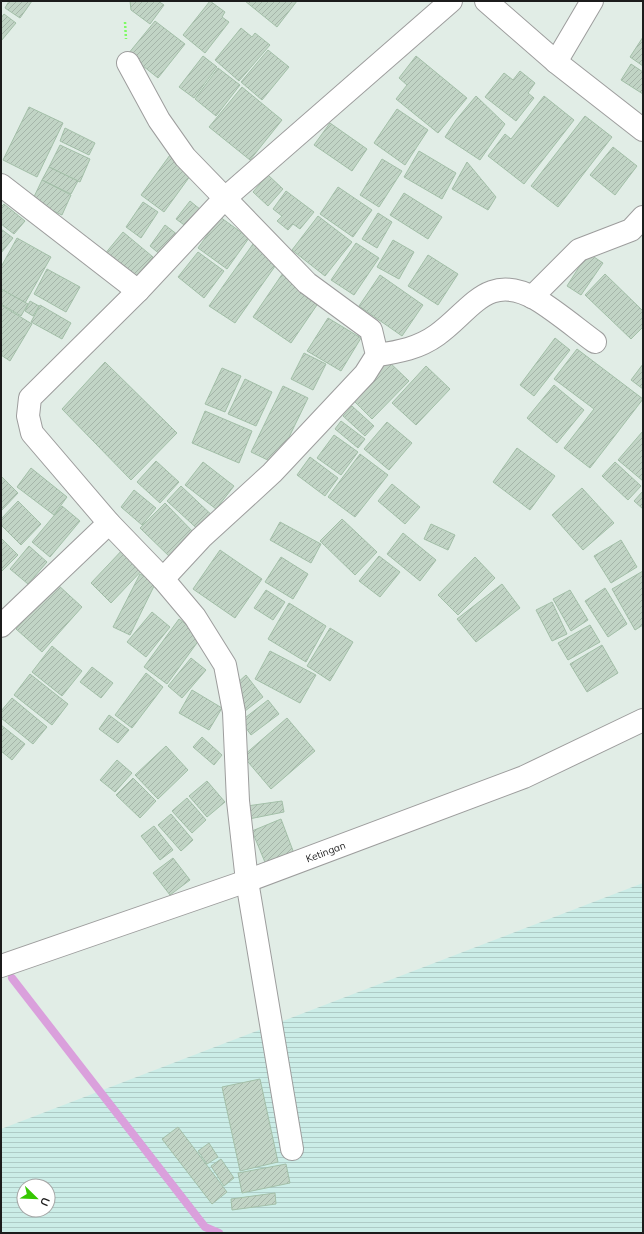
<svg xmlns="http://www.w3.org/2000/svg" width="644" height="1234" viewBox="0 0 644 1234" font-family="Mulish,sans-serif">
<style>
.farmland{fill:url(#farmland-rules);fill-rule:evenodd}
.lines{fill:none;stroke-linecap:round;stroke-linejoin:round}
.stream{stroke:#daa0dc;stroke-width:8}
.building{fill:url(#building-hatch);stroke:#a3bfa8}
.minor-casing{stroke:#9d9d9d;stroke-width:24}
.path{stroke:#7dfb64;stroke-width:2.5;stroke-dasharray:2 2;stroke-linecap:butt}
.minor{stroke:#fff;stroke-width:22}
.labels{text-anchor:middle;dominant-baseline:central;stroke-width:3;stroke-linejoin:round;paint-order:stroke}
.street-label{font-size:10px;fill:#1c1c1c;stroke:#fff}
</style>
<defs>
<pattern id="farmland-rules" width="6" height="5" patternUnits="userSpaceOnUse"><rect width="6" height="5" fill="#cbede7"/><path d="M0 2.5h6" fill="none" stroke="#aecbc6"/></pattern>
<pattern id="building-hatch" width="6" height="6" patternUnits="userSpaceOnUse"><rect width="6" height="6" fill="#c1d4c5"/><path d="M-1 1l2-2M0 6l6-6M5 7l2-2" fill="none" stroke="#a5b5a9"/></pattern>
</defs>
<rect width="100%" height="100%" fill="#e1ede6"/>
<path class="farmland" d="M 643,883 L 643,1233 L 1,1233 L 1,1129 ZM 24,1186 L 48,1186 L 48,1210 L 24,1210 Z"/>
<g class="lines">
<polyline class="stream" points="12,978 205,1227 219,1233"/>
</g>
<g class="building">
<polygon points="9,1 32,1 20,18 5,8"/>
<polygon points="130,1 158,1 164,5 150,24 131,10"/>
<polygon points="210,1 225,12 222,17 229,22 205,53 183,35"/>
<polygon points="245,1 297,1 277,27"/>
<polygon points="4,14 16,23 1,41 1,18"/>
<polygon points="155,21 185,44 158,78 128,54"/>
<polygon points="241,28 252,37 255,33 270,45 239,81 215,60"/>
<polygon points="643,37 643,66 630,57"/>
<polygon points="268,50 289,67 262,100 241,82"/>
<polygon points="203,56 217,67 194,98 179,87"/>
<polygon points="416,56 467,98 438,133 396,99 407,85 399,78"/>
<polygon points="631,64 643,72 643,94 621,80"/>
<polygon points="218,68 240,85 216,116 195,99"/>
<polygon points="520,71 535,83 528,93 534,98 516,121 485,97 504,73 513,80"/>
<polygon points="242,87 282,120 250,160 209,127"/>
<polygon points="476,96 505,124 480,160 445,137 456,120"/>
<polygon points="544,96 574,120 524,184 488,156 505,134 511,139"/>
<polygon points="29,107 63,123 37,177 3,160"/>
<polygon points="397,109 428,130 405,165 374,143"/>
<polygon points="585,116 612,137 558,207 531,186"/>
<polygon points="330,123 367,149 352,171 314,145"/>
<polygon points="65,128 95,143 89,155 60,141"/>
<polygon points="60,145 90,159 80,182 49,167"/>
<polygon points="613,147 637,166 615,195 590,175"/>
<polygon points="419,151 456,173 442,199 404,177"/>
<polygon points="170,155 193,172 164,212 141,195"/>
<polygon points="382,159 402,171 379,207 360,195"/>
<polygon points="467,162 496,197 488,210 452,189"/>
<polygon points="49,167 78,181 71,194 42,180"/>
<polygon points="268,175 283,189 268,206 253,192"/>
<polygon points="42,180 71,195 62,215 32,201"/>
<polygon points="338,187 372,210 353,237 320,214"/>
<polygon points="286,191 314,212 300,229 293,224 288,230 277,221 282,216 273,209"/>
<polygon points="404,193 442,217 428,239 390,215"/>
<polygon points="190,201 201,210 187,227 176,219"/>
<polygon points="143,202 158,212 141,238 126,227"/>
<polygon points="4,204 25,221 14,234 1,224 1,207"/>
<polygon points="378,213 392,222 377,248 362,239"/>
<polygon points="318,216 352,242 325,276 292,250"/>
<polygon points="220,217 249,238 227,269 198,248"/>
<polygon points="165,225 178,235 162,256 150,246"/>
<polygon points="1,229 13,238 1,253"/>
<polygon points="123,232 153,257 133,280 104,255"/>
<polygon points="17,238 51,257 25,303 1,289 1,267"/>
<polygon points="393,240 414,252 399,279 377,267"/>
<polygon points="356,243 379,258 354,295 331,280"/>
<polygon points="253,244 278,262 235,323 209,306"/>
<polygon points="198,252 224,271 204,298 178,277"/>
<polygon points="588,253 603,263 581,295 567,286"/>
<polygon points="428,255 458,274 438,305 408,286"/>
<polygon points="47,269 80,287 66,312 34,294"/>
<polygon points="283,273 321,299 291,343 253,317"/>
<polygon points="605,274 643,311 643,327 631,339 585,295"/>
<polygon points="380,275 423,305 402,336 359,306"/>
<polygon points="1,289 28,304 21,316 1,304"/>
<polygon points="30,301 39,306 33,316 25,311"/>
<polygon points="1,305 32,324 10,361 1,355"/>
<polygon points="40,305 71,323 62,339 31,322"/>
<polygon points="328,318 361,338 341,371 307,351"/>
<polygon points="555,338 570,350 534,396 520,385"/>
<polygon points="577,349 643,399 590,468 564,448 594,409 554,379"/>
<polygon points="304,353 326,364 313,390 291,379"/>
<polygon points="387,360 409,381 372,419 350,397"/>
<polygon points="105,362 177,433 131,480 62,409"/>
<polygon points="643,364 643,389 631,380"/>
<polygon points="426,366 450,389 416,425 392,403"/>
<polygon points="222,368 241,376 225,412 205,404"/>
<polygon points="245,379 272,392 256,426 228,414"/>
<polygon points="554,385 584,410 557,443 527,418"/>
<polygon points="283,386 308,398 276,464 251,452"/>
<polygon points="352,406 374,426 365,436 343,416"/>
<polygon points="205,411 252,431 239,463 192,443"/>
<polygon points="341,421 365,439 358,448 335,429"/>
<polygon points="387,422 412,443 389,470 364,449"/>
<polygon points="643,431 643,481 618,460"/>
<polygon points="334,435 358,452 341,475 317,458"/>
<polygon points="517,448 555,476 530,510 493,482"/>
<polygon points="360,454 388,475 355,517 328,497"/>
<polygon points="310,457 338,478 325,496 297,475"/>
<polygon points="156,461 179,482 160,503 137,482"/>
<polygon points="203,462 234,486 216,509 185,485"/>
<polygon points="615,462 641,486 628,500 602,476"/>
<polygon points="31,468 67,497 54,515 17,487"/>
<polygon points="1,476 18,493 1,511"/>
<polygon points="392,484 420,507 405,524 378,501"/>
<polygon points="181,486 217,520 203,534 167,501"/>
<polygon points="582,488 614,523 583,550 552,515"/>
<polygon points="134,490 156,508 142,525 121,507"/>
<polygon points="643,491 643,509 634,501"/>
<polygon points="18,501 41,524 21,545 1,525 1,519"/>
<polygon points="165,503 196,535 172,559 140,528"/>
<polygon points="62,506 80,521 50,557 32,542"/>
<polygon points="342,519 377,552 355,575 320,541"/>
<polygon points="280,522 321,544 311,563 270,540"/>
<polygon points="431,524 455,535 448,550 424,539"/>
<polygon points="403,533 436,560 420,581 387,554"/>
<polygon points="1,538 18,555 1,572"/>
<polygon points="621,540 637,567 611,583 594,556"/>
<polygon points="29,546 47,562 28,584 10,569"/>
<polygon points="126,546 147,565 111,603 91,583"/>
<polygon points="220,550 262,579 235,618 193,589"/>
<polygon points="379,556 400,572 380,597 359,581"/>
<polygon points="281,557 308,574 293,599 265,582"/>
<polygon points="475,557 495,578 458,615 438,595"/>
<polygon points="643,571 643,625 635,630 612,589"/>
<polygon points="140,574 156,582 130,635 113,627"/>
<polygon points="57,584 82,607 42,652 16,629"/>
<polygon points="502,584 520,608 476,642 457,619"/>
<polygon points="605,588 627,624 608,637 585,601"/>
<polygon points="266,590 285,602 273,620 254,608"/>
<polygon points="570,590 588,620 571,631 553,599"/>
<polygon points="552,602 567,634 552,641 536,610"/>
<polygon points="289,603 326,626 306,662 268,639"/>
<polygon points="152,612 170,627 146,657 127,642"/>
<polygon points="179,619 202,636 167,684 144,667"/>
<polygon points="590,625 600,642 568,660 558,643"/>
<polygon points="330,628 353,642 330,681 307,666"/>
<polygon points="602,645 618,673 587,692 570,664"/>
<polygon points="52,646 82,671 62,696 32,672"/>
<polygon points="270,651 316,675 300,703 255,679"/>
<polygon points="191,658 206,670 182,698 168,686"/>
<polygon points="92,667 113,683 101,698 80,682"/>
<polygon points="146,673 163,687 132,728 115,715"/>
<polygon points="30,674 68,704 52,725 14,695"/>
<polygon points="246,675 263,697 240,715 236,684"/>
<polygon points="192,690 222,708 209,730 179,713"/>
<polygon points="12,698 47,727 33,744 1,718 1,711"/>
<polygon points="268,700 279,714 251,735 241,721"/>
<polygon points="109,715 129,730 118,743 99,729"/>
<polygon points="287,718 315,751 271,789 243,756"/>
<polygon points="1,725 25,744 12,760 1,751"/>
<polygon points="202,737 222,755 214,765 193,747"/>
<polygon points="166,746 188,770 158,799 135,775"/>
<polygon points="117,760 132,773 115,792 100,780"/>
<polygon points="133,778 156,801 140,818 116,795"/>
<polygon points="207,781 225,802 207,817 189,796"/>
<polygon points="187,798 206,820 192,833 172,811"/>
<polygon points="282,801 284,812 249,819 247,806"/>
<polygon points="171,814 193,840 181,851 158,825"/>
<polygon points="281,819 295,856 267,867 252,831"/>
<polygon points="154,826 173,850 160,860 141,836"/>
<polygon points="173,858 190,880 170,895 153,873"/>
<polygon points="260,1079 278,1162 240,1171 222,1087"/>
<polygon points="178,1127 227,1192 212,1204 162,1139"/>
<polygon points="209,1143 218,1157 207,1164 198,1151"/>
<polygon points="221,1159 234,1178 224,1186 211,1166"/>
<polygon points="286,1164 290,1183 242,1193 238,1173"/>
<polygon points="275,1193 276,1204 232,1210 231,1199"/>
</g>
<g class="lines">
<defs>
<g id="minor">
<polyline points="486,1 556,62 643,130"/>
<polyline points="556,62 592,1"/>
<polyline points="128,63 159,120 185,157 307,283 371,330 377,355 365,374 272,473 201,538 163,579 109,523 32,433 28,416 30,398 138,291 224,199 451,1"/>
<polyline points="1,185 138,291"/>
<polyline points="532,297 579,250 631,230 643,217"/>
<path d="M 377,355 C 399,352 419,348 437,335 C 471,311 487,271 536,299 C 556,311 576,328 595,342"/>
<polyline points="163,579 195,617 225,665 234,712 238,801 247,881 292,1149"/>
<polyline points="1,626 109,523"/>
<path id="s1" d="M 1,966 L 247,881 L 524,777 L 643,720"/>
</g>
</defs>
<use href="#minor" class="minor-casing"/>
<polyline class="path" points="125,22 126,39"/>
<use href="#minor" class="minor"/>
</g>
<g class="labels">
<g class="street-label">
<text stroke="none"><textPath href="#s1" startOffset="344">Ketingan</textPath></text>
</g>
</g>
<rect width="644" height="1234" fill="none" stroke="#1c1c1c" stroke-width="4"/>
<g transform="translate(36 1198) rotate(113)"><circle r="19" fill="#ffffff" stroke="#a4a4a4"/>
<path d="M0-3L7 15L0 10L-7 15Z" fill="#35c700"/>
<text y="-6" font-size="11" font-weight="bold" text-anchor="middle" fill="#1c1c1c">U</text>
</g>
</svg>
